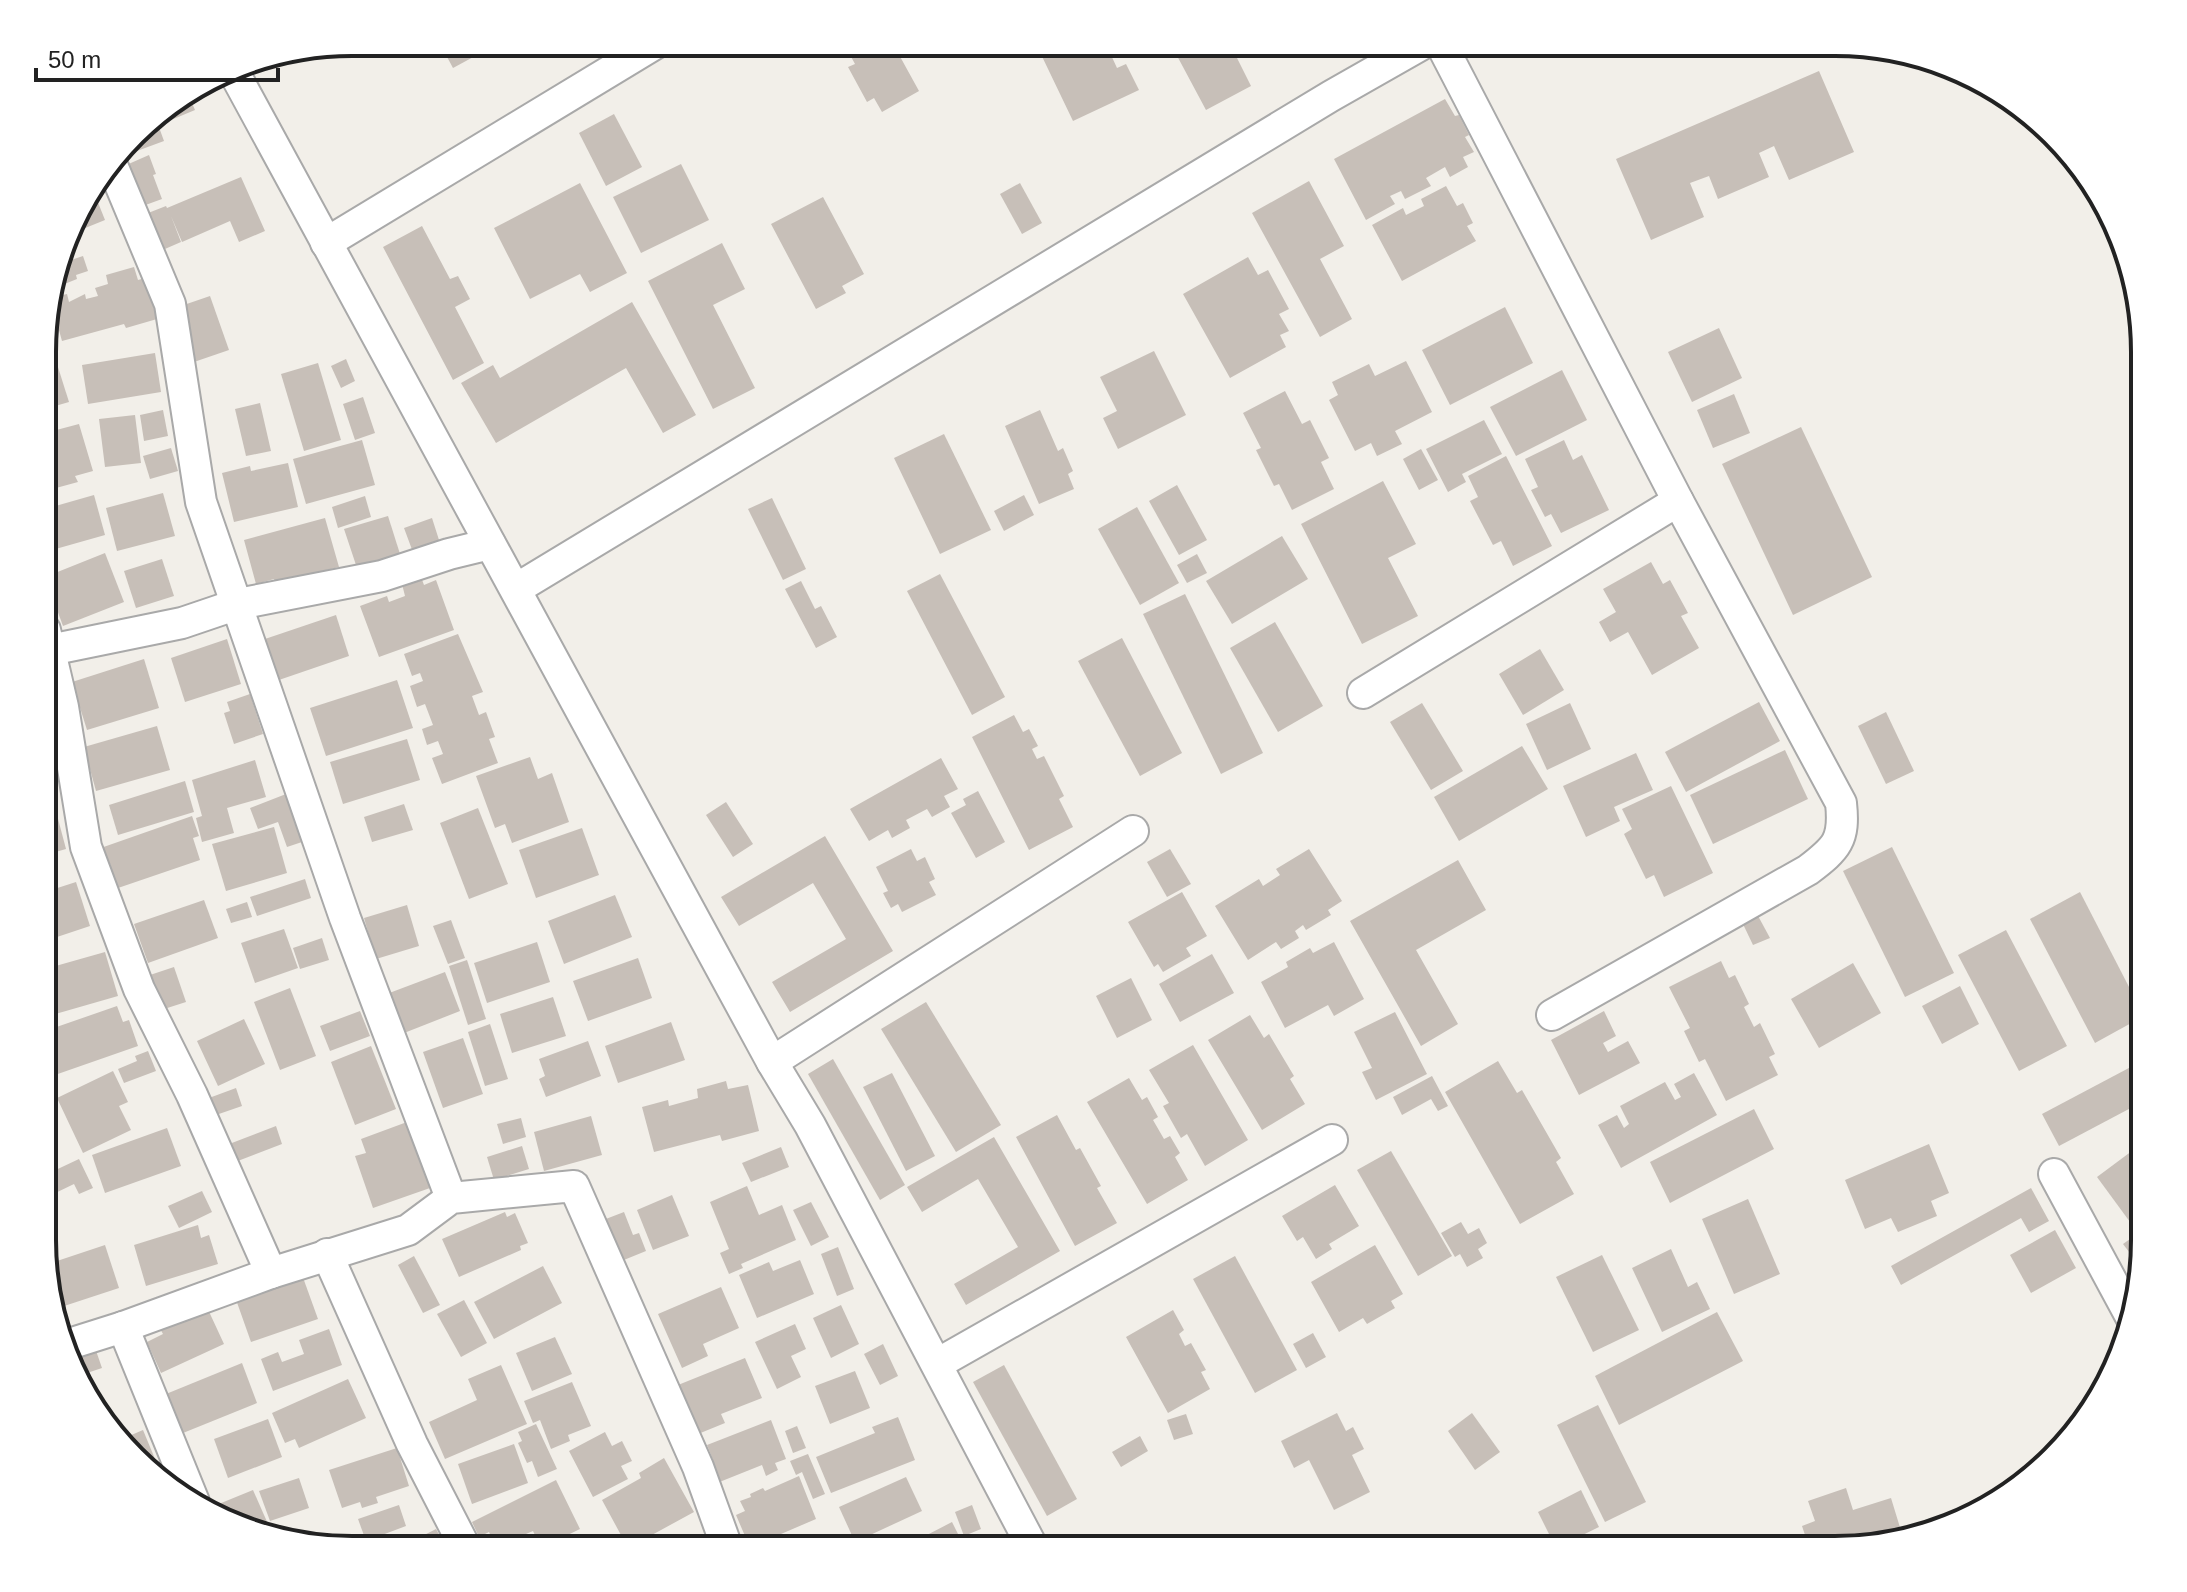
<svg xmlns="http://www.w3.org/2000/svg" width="2187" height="1592" viewBox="0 0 2187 1592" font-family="Arial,sans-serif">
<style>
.building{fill:#c7bfb8}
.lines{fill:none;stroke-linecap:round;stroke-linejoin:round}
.street-casing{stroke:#a9a9a9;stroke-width:34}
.street{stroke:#fff;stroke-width:30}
.rim{fill:none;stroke:#222;stroke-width:4}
</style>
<rect width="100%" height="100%" fill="#f2efe9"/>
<g class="building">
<polygon points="439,42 501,42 453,68"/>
<polygon points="843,42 892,42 919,91 882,112 874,98 867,102 848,67 855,64"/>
<polygon points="1045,42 1105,42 1117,68 1126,64 1139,90 1073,121 1037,46"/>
<polygon points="1193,42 1250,42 1252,46 1235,54 1251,86 1206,110 1175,52"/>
<polygon points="1819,71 1854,152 1789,180 1774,146 1759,153 1769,177 1718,199 1709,176 1690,183 1704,217 1651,240 1616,159"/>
<polygon points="188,94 195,110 159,125 155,114"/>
<polygon points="1445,99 1455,116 1459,115 1469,135 1465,137 1474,152 1463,157 1468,167 1450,177 1445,167 1426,178 1431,186 1405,199 1401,191 1390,196 1395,204 1366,220 1334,159"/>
<polygon points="614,114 642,167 606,186 579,133"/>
<polygon points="150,117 151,121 156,119 164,141 118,158"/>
<polygon points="149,155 156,174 153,175 162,199 140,207 124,166"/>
<polygon points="681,164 709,220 641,253 613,197"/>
<polygon points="241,177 265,231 239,242 230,221 182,242 171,216 181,242 158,252 143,215 166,206 167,208"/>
<polygon points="1309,181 1344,246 1320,259 1352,319 1320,337 1252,213"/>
<polygon points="580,183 627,273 590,292 580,274 530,299 494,228"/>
<polygon points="1020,183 1042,223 1022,234 1000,194"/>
<polygon points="1446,186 1457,206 1463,203 1473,223 1467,226 1476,241 1402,281 1372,225 1403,208 1406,215 1424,206 1421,199"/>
<polygon points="93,190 105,220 68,235 74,214"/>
<polygon points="823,197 864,274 842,286 846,293 816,309 771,224"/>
<polygon points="422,226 450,279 458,276 470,299 455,307 484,363 453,380 383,247"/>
<polygon points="722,243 745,289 713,305 755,388 713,409 648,281"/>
<polygon points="83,256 88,271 76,275 77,279 62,285 64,292 49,297 59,264"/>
<polygon points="1248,257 1258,275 1268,270 1289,309 1279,314 1289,331 1280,335 1286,347 1230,378 1183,294"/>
<polygon points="134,267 138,280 145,278 157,319 126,328 124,324 62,341 50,298 67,294 69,302 85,294 86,299 98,296 95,288 108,284 106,275"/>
<polygon points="210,296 229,350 194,362 175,308"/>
<polygon points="632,302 696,415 663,433 626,368 496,443 461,383 493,365 500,378"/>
<polygon points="46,307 54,336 45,339 45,312"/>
<polygon points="1505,307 1533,363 1450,405 1422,350"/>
<polygon points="1719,328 1742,378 1692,402 1668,352"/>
<polygon points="1154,351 1186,415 1118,449 1103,418 1117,411 1100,377"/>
<polygon points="155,353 161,392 88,404 82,365"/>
<polygon points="346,359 355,381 341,388 331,366"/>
<polygon points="1406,361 1432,412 1395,431 1402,444 1377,456 1371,443 1355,451 1329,400 1338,395 1332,382 1369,364 1375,376"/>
<polygon points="318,363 341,440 304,451 281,374"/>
<polygon points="57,364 69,402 45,409 45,368"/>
<polygon points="1562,370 1587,420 1516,456 1490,407"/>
<polygon points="1285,391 1302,424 1310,420 1329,458 1321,462 1334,489 1292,510 1279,484 1274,486 1256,450 1261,448 1243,413"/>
<polygon points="1734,394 1750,433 1713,448 1697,410"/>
<polygon points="363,397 375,433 355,440 343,404"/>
<polygon points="260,403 271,451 246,456 235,409"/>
<polygon points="163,410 168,436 144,441 140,415"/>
<polygon points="1040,410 1058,451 1063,448 1073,471 1068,474 1074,489 1039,504 1005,426"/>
<polygon points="135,415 141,463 105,467 99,419"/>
<polygon points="1484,420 1502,454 1462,474 1466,482 1448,492 1426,449"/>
<polygon points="79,424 93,471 75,476 78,482 45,491 45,433"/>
<polygon points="1801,427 1872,577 1793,615 1722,464"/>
<polygon points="944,434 991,530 940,554 894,458"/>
<polygon points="362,440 375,485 306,504 293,459"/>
<polygon points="1564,440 1573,460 1582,455 1609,510 1561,533 1551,514 1545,517 1531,490 1538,487 1525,459"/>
<polygon points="171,448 178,471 150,479 143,456"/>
<polygon points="1421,449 1438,480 1419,490 1403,459"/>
<polygon points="1506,456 1552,546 1513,566 1501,541 1493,545 1470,501 1478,497 1468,476"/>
<polygon points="288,463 298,507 234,522 222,473 250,466 251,471"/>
<polygon points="1383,481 1416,544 1388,558 1418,616 1362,644 1301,524"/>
<polygon points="1177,485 1207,540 1179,555 1149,501"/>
<polygon points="163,493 175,536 117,551 106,508"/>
<polygon points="94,495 105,535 45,552 45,509"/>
<polygon points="1024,495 1034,515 1004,531 994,511"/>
<polygon points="365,496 371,517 338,528 332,507"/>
<polygon points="772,498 806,569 783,580 748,509"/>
<polygon points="1137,507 1179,583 1140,605 1098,529"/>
<polygon points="388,516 400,554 357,568 344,529"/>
<polygon points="325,518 339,567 319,572 321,579 278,591 274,579 256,584 244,540"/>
<polygon points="432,518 439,540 433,542 434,548 414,555 404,528"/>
<polygon points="1282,536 1308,579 1232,624 1206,581"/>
<polygon points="105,553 124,602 63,626 45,577"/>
<polygon points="1197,554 1207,573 1187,583 1177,565"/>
<polygon points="162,559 174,596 136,608 124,571"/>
<polygon points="1651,562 1663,584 1670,580 1688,613 1681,616 1699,648 1652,675 1628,632 1610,642 1599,622 1616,612 1603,589"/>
<polygon points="940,574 1005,697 972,715 907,591"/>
<polygon points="421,577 424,585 436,580 454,630 379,657 360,606 387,596 389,602 405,596 402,584"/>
<polygon points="801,581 815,609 821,606 837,637 816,648 785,589"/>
<polygon points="1185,594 1263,753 1221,774 1143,614"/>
<polygon points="336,615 349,656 276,681 262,640"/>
<polygon points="1275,622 1323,706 1278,732 1230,648"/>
<polygon points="458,634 483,692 472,696 479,715 486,712 495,737 489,739 498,763 442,784 432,758 443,754 438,741 427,745 422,729 433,725 425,704 417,707 410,686 423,681 420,673 412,676 404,654"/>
<polygon points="1122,638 1182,753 1140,776 1078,661"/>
<polygon points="227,639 241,684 185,702 171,658"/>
<polygon points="1540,649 1564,690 1523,715 1499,674"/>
<polygon points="144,659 159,708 87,730 72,682"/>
<polygon points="397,680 413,728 326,756 310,708"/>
<polygon points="250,694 263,734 234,744 224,713 230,711 227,702"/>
<polygon points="1759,702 1780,741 1686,792 1665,752"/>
<polygon points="1422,703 1463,771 1431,790 1390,722"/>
<polygon points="1570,703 1591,749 1547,770 1526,724"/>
<polygon points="1886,712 1914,771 1886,784 1858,726"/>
<polygon points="1014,715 1023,732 1029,729 1038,746 1032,749 1037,759 1044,756 1064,796 1059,799 1073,827 1029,850 972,737"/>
<polygon points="157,726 170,770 96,791 84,747"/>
<polygon points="407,739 420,780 343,804 330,762"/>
<polygon points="1522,746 1548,789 1459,841 1434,797"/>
<polygon points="1785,750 1808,799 1713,844 1690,795"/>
<polygon points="1636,753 1653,790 1614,807 1620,821 1586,837 1563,786"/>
<polygon points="530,757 538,779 552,773 569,822 512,843 505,824 495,828 476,776"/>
<polygon points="941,758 958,789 944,796 950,807 932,817 927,809 906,820 910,828 892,838 888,830 869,841 850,809"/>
<polygon points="255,760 266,797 227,808 234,833 202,842 196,818 202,816 192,780"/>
<polygon points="185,781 194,812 118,835 109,805"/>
<polygon points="1671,786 1713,873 1664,897 1654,875 1646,879 1624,834 1632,829 1622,809"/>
<polygon points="978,791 1005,842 976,858 951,813 966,805 963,799"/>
<polygon points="286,794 305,841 287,847 278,822 258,829 250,808"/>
<polygon points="53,800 66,849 45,855 45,802"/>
<polygon points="726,802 753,844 733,857 706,815"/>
<polygon points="404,804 413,830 372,842 364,817"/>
<polygon points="478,808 508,884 469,899 440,823"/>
<polygon points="192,816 199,836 193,838 200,860 118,888 110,864 101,866 95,850"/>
<polygon points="274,827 287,873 226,891 212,844"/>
<polygon points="582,828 599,875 536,898 519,850"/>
<polygon points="825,836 893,951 790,1012 772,982 846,939 813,883 739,926 721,897"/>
<polygon points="1892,847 1954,973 1905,997 1843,871"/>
<polygon points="911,849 917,861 925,857 935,879 929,882 936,895 902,912 898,904 891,908 883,893 888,891 876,867"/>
<polygon points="1170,849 1191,884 1167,897 1147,862"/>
<polygon points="1309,849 1342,901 1328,910 1331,915 1306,930 1303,925 1295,931 1299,938 1281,949 1276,942 1248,960 1215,906 1259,879 1263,886 1280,875 1276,869"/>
<polygon points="1458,860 1486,910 1416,950 1458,1024 1421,1046 1350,921"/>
<polygon points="305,879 311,898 257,916 250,897"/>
<polygon points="76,882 90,926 45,941 45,892"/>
<polygon points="1182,892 1207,936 1186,948 1191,956 1163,972 1158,964 1154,967 1128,922"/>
<polygon points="2080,892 2144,1016 2095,1043 2030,919"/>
<polygon points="615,895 632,937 564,964 548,921"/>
<polygon points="204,900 218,938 148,963 134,924"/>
<polygon points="247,902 252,917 231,923 226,909"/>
<polygon points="407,905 419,946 376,959 364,918"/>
<polygon points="1757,914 1770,938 1753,945 1742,922"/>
<polygon points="451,920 465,958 448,964 433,926"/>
<polygon points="284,929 298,968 255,983 241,943"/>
<polygon points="2006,930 2067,1046 2019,1071 1958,955"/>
<polygon points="322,938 329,960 300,969 293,948"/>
<polygon points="537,942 550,982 487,1003 474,963"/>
<polygon points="1334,942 1364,999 1334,1016 1328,1005 1285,1028 1261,982 1288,967 1286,962 1310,948 1313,953"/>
<polygon points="105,952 118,996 45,1017 45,969"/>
<polygon points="1212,954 1234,993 1180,1022 1159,984"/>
<polygon points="638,958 652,998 588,1021 573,981"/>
<polygon points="467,960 486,1019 468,1025 449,966"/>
<polygon points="1721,961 1729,978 1735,975 1749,1004 1744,1007 1754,1027 1760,1023 1775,1054 1769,1057 1778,1075 1726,1101 1705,1059 1699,1062 1684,1031 1690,1028 1669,987"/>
<polygon points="1853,963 1881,1013 1819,1048 1791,999"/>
<polygon points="174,967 186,1002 161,1010 150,975"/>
<polygon points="445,972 460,1011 399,1035 384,995"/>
<polygon points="1131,978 1152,1020 1117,1038 1096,996"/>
<polygon points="1960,986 1979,1024 1942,1044 1922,1006"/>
<polygon points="290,988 316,1056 280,1070 254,1002"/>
<polygon points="553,997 566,1036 512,1053 500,1014"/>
<polygon points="926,1002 1001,1125 956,1152 881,1029"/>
<polygon points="117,1006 123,1022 129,1020 138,1046 52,1076 45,1054 45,1031"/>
<polygon points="360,1011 370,1036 330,1051 320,1026"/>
<polygon points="1604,1011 1616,1036 1603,1043 1608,1052 1628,1041 1640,1063 1579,1095 1551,1040"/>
<polygon points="1395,1012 1427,1074 1376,1100 1362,1072 1372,1068 1354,1032"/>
<polygon points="1250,1015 1264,1038 1269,1034 1294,1076 1290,1079 1305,1104 1262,1130 1208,1040"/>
<polygon points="244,1019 265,1064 218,1086 197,1041"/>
<polygon points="671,1022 685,1060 618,1083 605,1046"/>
<polygon points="490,1024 508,1079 485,1086 468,1032"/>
<polygon points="463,1038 483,1094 443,1108 423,1052"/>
<polygon points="588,1041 601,1076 546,1097 539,1079 545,1076 539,1059"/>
<polygon points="1193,1045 1248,1140 1205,1166 1187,1134 1181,1138 1163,1106 1169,1103 1149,1070"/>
<polygon points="371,1046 396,1109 355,1125 331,1062"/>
<polygon points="148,1051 156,1071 124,1083 118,1069 137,1061 135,1056"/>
<polygon points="833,1059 905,1185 880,1200 808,1074"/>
<polygon points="2144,1060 2144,1101 2059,1146 2042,1114"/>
<polygon points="1498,1061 1517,1093 1522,1090 1561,1158 1556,1162 1574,1194 1520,1224 1445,1092"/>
<polygon points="113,1071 128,1102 119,1106 131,1130 83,1153 57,1098"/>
<polygon points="892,1073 935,1156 906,1171 863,1087"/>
<polygon points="1694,1073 1717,1115 1621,1168 1598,1125 1617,1115 1624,1128 1629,1124 1620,1106 1665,1082 1675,1100 1681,1097 1674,1084"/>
<polygon points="1432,1076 1448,1106 1438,1111 1431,1099 1402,1115 1393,1097"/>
<polygon points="1129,1078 1142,1100 1147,1097 1158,1117 1153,1120 1164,1139 1170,1136 1180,1153 1175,1157 1188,1180 1147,1204 1087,1102"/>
<polygon points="726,1081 728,1089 748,1085 759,1131 722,1141 720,1135 654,1152 642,1107 668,1100 669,1106 698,1098 697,1089"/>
<polygon points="236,1088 242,1106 216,1115 209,1098"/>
<polygon points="1754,1109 1774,1149 1670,1203 1650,1162"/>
<polygon points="1057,1115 1076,1150 1080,1148 1101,1186 1097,1188 1117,1223 1075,1246 1016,1137"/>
<polygon points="591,1116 602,1155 544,1171 534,1132"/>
<polygon points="521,1118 526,1137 503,1144 497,1124"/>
<polygon points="407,1122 430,1188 373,1208 355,1156 366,1153 361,1139"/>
<polygon points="276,1126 282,1144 230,1164 224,1146"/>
<polygon points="167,1128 181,1166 105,1193 92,1155"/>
<polygon points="994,1137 1060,1251 966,1305 954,1284 1018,1247 978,1179 922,1212 907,1187"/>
<polygon points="2144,1142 2144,1211 2130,1222 2097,1177"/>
<polygon points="1929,1144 1949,1193 1931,1201 1937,1216 1898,1232 1891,1218 1865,1229 1845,1180"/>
<polygon points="522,1146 529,1169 494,1180 487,1157"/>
<polygon points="781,1147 789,1167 751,1182 742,1163"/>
<polygon points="1391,1151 1452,1256 1418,1276 1357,1170"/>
<polygon points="79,1159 93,1188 79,1194 74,1184 45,1198 45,1175"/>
<polygon points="1335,1185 1359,1226 1329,1244 1332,1249 1316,1259 1303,1237 1297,1241 1282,1216"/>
<polygon points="747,1186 759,1215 782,1205 796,1240 741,1264 743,1268 729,1274 720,1253 729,1249 710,1202"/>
<polygon points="2031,1188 2049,1221 2029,1232 2021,1218 1901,1285 1891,1266"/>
<polygon points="202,1191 212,1212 179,1228 168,1206"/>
<polygon points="672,1195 689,1236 653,1250 637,1210"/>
<polygon points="1748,1199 1780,1274 1734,1294 1702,1219"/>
<polygon points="811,1202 829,1237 811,1246 793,1210"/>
<polygon points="505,1212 507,1217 515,1213 528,1243 520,1246 521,1250 459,1277 442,1239"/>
<polygon points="624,1212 633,1235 639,1233 646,1251 614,1264 598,1222"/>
<polygon points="1461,1222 1468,1234 1479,1228 1487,1243 1478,1249 1483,1258 1467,1267 1460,1254 1455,1257 1441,1233"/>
<polygon points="198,1225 201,1238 209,1235 218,1264 146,1286 134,1245"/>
<polygon points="2144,1229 2144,1260 2142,1269 2123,1244"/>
<polygon points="2055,1230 2076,1268 2031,1293 2010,1255"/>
<polygon points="105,1245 119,1288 55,1309 45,1276 45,1265"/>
<polygon points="1375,1245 1403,1294 1391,1301 1395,1308 1367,1324 1363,1318 1339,1332 1311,1282"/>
<polygon points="838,1247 854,1289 837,1296 821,1254"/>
<polygon points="1671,1249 1688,1287 1697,1282 1710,1309 1662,1332 1632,1268"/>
<polygon points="1602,1255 1639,1330 1593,1352 1556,1277"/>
<polygon points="414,1256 440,1305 423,1313 398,1265"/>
<polygon points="1235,1256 1297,1370 1255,1393 1193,1279"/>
<polygon points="800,1260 814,1294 757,1318 739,1275 769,1262 773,1271"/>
<polygon points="543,1266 562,1303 494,1339 474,1302"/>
<polygon points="301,1272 318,1319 251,1342 234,1294"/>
<polygon points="721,1287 739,1328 703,1344 708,1356 682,1368 658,1314"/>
<polygon points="464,1300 487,1343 461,1357 437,1314"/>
<polygon points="205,1303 224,1344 161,1373 147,1342 163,1334 158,1325"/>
<polygon points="841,1305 859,1344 831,1358 813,1318"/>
<polygon points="1173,1310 1184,1330 1179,1334 1185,1346 1191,1343 1206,1370 1201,1372 1210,1389 1168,1413 1126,1337"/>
<polygon points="1717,1312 1743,1361 1619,1425 1595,1376"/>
<polygon points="795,1324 806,1349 791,1356 801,1377 777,1389 755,1342"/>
<polygon points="329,1329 342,1365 273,1391 261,1359 278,1352 282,1362 304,1354 299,1340"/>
<polygon points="1313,1333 1326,1357 1306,1368 1293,1344"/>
<polygon points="555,1337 572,1374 532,1391 516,1353"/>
<polygon points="93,1342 102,1368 81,1375 86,1391 82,1392 69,1352"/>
<polygon points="883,1344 898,1376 880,1385 864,1354"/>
<polygon points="745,1358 762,1398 721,1414 725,1423 698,1434 678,1385"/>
<polygon points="242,1363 257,1403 183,1433 166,1394"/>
<polygon points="501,1365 527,1424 445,1459 429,1422 477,1400 468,1379"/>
<polygon points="1004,1365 1077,1499 1047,1516 973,1382"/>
<polygon points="855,1371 870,1408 830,1424 815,1386"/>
<polygon points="348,1379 366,1418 299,1448 295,1439 285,1443 272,1413"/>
<polygon points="572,1382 591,1426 568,1435 570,1441 551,1449 540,1420 533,1423 524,1401"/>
<polygon points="98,1396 107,1415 103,1417 89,1401"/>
<polygon points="1598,1405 1646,1502 1605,1522 1557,1425"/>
<polygon points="1337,1413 1346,1431 1353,1427 1364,1449 1352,1455 1370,1492 1334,1510 1309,1460 1294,1468 1281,1441"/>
<polygon points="1472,1413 1500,1452 1475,1470 1448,1431"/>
<polygon points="1186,1414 1193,1434 1174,1440 1167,1420"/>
<polygon points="898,1417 915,1460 831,1493 816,1457 875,1433 872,1427"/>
<polygon points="268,1419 282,1457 228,1478 214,1439"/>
<polygon points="771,1420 786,1459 775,1463 778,1470 766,1476 762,1465 717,1483 709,1461 713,1460 707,1445"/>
<polygon points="536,1424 557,1469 538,1477 532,1461 527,1463 518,1443 522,1441 518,1432"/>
<polygon points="797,1426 806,1448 793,1453 785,1431"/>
<polygon points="143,1430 160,1471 153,1474 122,1439"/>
<polygon points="605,1432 612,1446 622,1441 632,1461 621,1466 628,1479 593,1497 569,1451"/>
<polygon points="1140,1436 1148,1451 1121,1467 1112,1452"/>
<polygon points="514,1444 528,1483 472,1504 458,1464"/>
<polygon points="397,1448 409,1486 376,1497 378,1503 362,1508 360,1502 342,1508 329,1470"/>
<polygon points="808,1454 825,1494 813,1499 802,1472 796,1475 790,1461"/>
<polygon points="664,1458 694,1512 628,1548 602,1500 641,1478 639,1473"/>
<polygon points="799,1476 816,1519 774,1537 777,1543 761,1550 751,1550 736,1515 745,1511 740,1501 751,1497 750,1494 763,1488 765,1491"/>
<polygon points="906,1477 922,1511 855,1542 839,1507"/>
<polygon points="299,1478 309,1508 270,1521 259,1491"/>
<polygon points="556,1480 580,1529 541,1548 533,1531 519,1537 521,1544 511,1549 497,1549 489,1532 479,1537 472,1522"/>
<polygon points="1846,1488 1853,1510 1891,1498 1902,1534 1835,1550 1810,1550 1802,1526 1815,1521 1808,1501"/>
<polygon points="253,1490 268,1524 249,1532 210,1511 209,1508"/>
<polygon points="1581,1490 1599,1527 1556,1548 1538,1512"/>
<polygon points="399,1505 406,1526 366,1541 358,1519"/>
<polygon points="972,1505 981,1529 964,1536 955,1512"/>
<polygon points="952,1522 966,1550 898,1550"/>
<polygon points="436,1529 447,1549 397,1549"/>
<polygon points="578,1534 586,1549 546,1549"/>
<polygon points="1125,1536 1131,1550 1094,1550"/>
</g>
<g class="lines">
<defs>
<g id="street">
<path d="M 1440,42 L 1678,501 L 1841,803 C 1845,840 1837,848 1808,870 L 1552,1015"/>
<polyline points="231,67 772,1062 810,1125 1034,1550"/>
<polyline points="112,165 170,304 201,502 345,918 451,1198"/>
<polyline points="326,243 658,42"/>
<polyline points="516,589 1331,96 1426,42"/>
<polyline points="45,630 63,707 86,847 139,989 192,1095 271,1273"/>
<polyline points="45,651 182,623 238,604 382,576 449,554 490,544"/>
<polyline points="1363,693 1678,501"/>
<polyline points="772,1062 1133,831"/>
<polyline points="2054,1174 2131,1317"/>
<polyline points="327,1254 412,1444 466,1549"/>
<polyline points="123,1327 194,1502"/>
<polyline points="66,1345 123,1327 271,1273 408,1230 451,1198 574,1186 698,1467 728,1550"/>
<polyline points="937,1364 1332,1140"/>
</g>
</defs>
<use href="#street" class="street-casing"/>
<use href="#street" class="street"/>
</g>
<path d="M0 0H2187V1592H0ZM352 56H1835A296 296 0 0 1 2131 352V1240A296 296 0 0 1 1835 1536H352A296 296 0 0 1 56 1240V352A296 296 0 0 1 352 56Z" fill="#fff" fill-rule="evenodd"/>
<path class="rim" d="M352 56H1835A296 296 0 0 1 2131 352V1240A296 296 0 0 1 1835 1536H352A296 296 0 0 1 56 1240V352A296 296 0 0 1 352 56Z"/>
<path d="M36 68v12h242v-12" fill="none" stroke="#222222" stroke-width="4"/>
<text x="48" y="68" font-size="24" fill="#222222" stroke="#ffffff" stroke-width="6" paint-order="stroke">50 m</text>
</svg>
